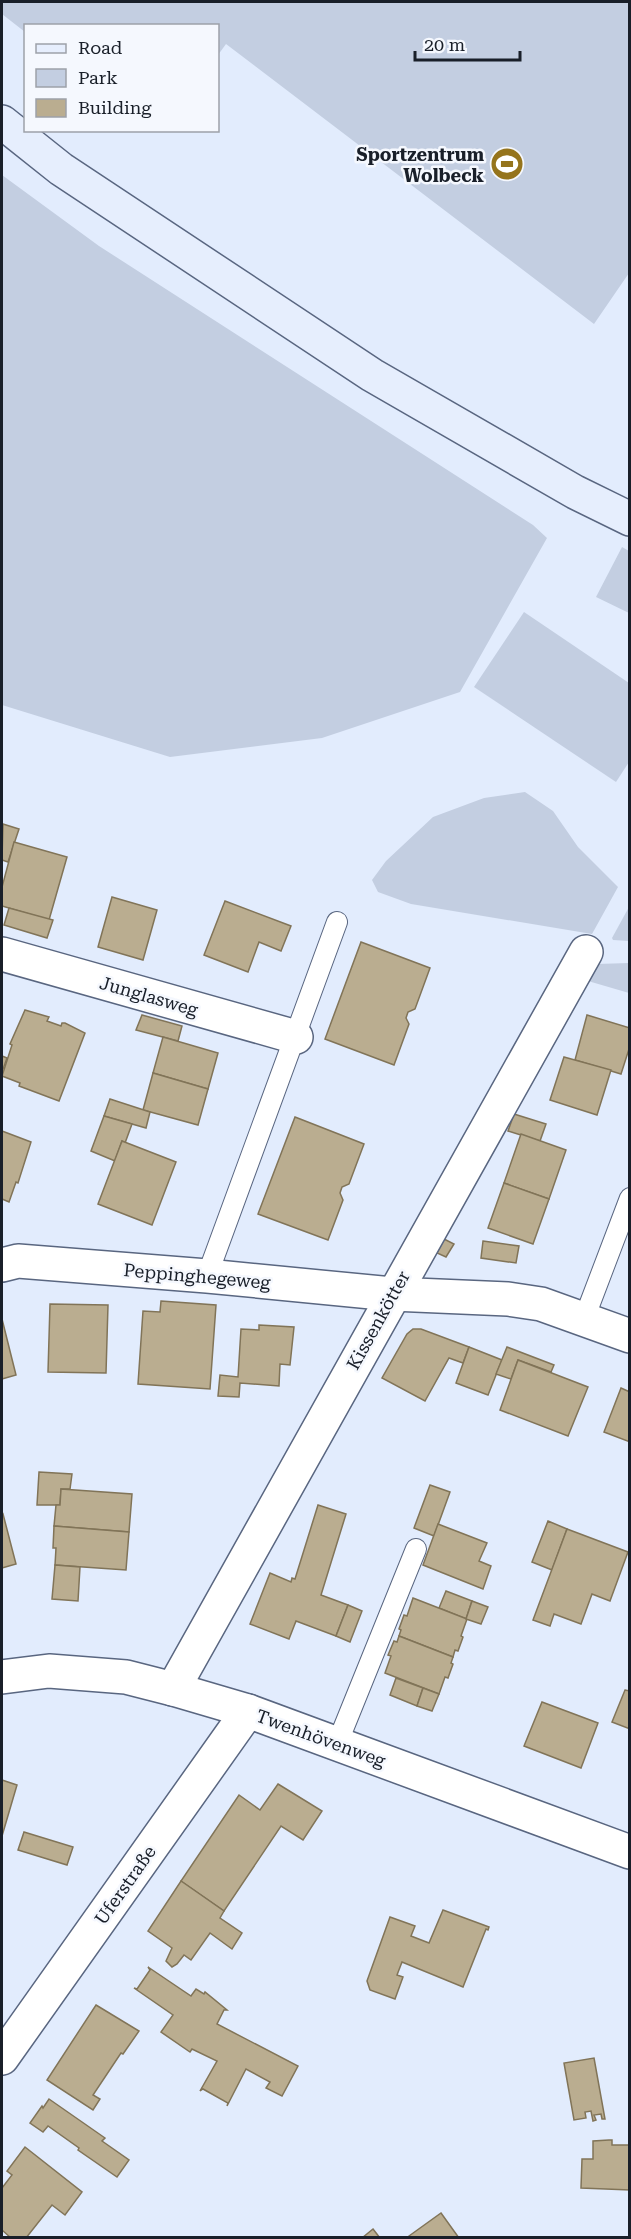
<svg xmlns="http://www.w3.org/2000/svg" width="631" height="2239" viewBox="0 0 631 2239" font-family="'Roboto Serif',serif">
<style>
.green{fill:#c3cee1}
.building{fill:#baad90;stroke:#817458;stroke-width:1.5}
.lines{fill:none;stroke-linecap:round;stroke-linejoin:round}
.lane-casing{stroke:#596680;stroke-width:22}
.street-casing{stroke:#596680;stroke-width:36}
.secondary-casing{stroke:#596680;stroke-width:36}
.lane{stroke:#fff;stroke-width:20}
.street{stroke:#fff;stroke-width:33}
.secondary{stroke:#e6eefd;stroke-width:33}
.labels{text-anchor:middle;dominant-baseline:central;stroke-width:5;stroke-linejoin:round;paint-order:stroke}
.poi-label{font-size:18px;font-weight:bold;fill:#191f29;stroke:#f5f8fe;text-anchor:end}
.street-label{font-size:18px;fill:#191f29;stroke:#f5f8fe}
</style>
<rect width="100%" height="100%" fill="#e2ecfd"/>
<g class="green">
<polygon points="2,2 629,2 629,273 594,324 226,44 218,55 218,26 26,26 25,32 2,14"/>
<polygon points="2,175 99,246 533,525 547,538 460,692 322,738 170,757 2,705"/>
<polygon points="622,547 629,551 629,613 596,597"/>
<polygon points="524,612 629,683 629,762 616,782 474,687"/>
<polygon points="525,792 553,811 578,847 618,887 592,934 411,904 378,892 372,880 386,861 433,817 484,798"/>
<polygon points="629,907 629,941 613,940 612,938"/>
<polygon points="629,963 629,993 588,981 597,964"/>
</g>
<g class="building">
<polygon points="3,824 19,829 8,862 2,860"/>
<polygon points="14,842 67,857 49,920 2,906 2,887"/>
<polygon points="112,897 157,910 143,960 98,947"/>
<polygon points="225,901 291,926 281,951 259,942 248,972 204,955"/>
<polygon points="9,908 53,920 47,938 4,925"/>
<polygon points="361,942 430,968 415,1009 408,1012 406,1018 409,1024 394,1065 325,1039"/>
<polygon points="25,1010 49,1017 47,1021 61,1026 62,1023 65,1023 85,1033 59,1101 19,1086 20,1083 2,1076 12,1045 10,1044"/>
<polygon points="142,1015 182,1026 178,1041 136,1030"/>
<polygon points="587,1015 630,1028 630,1046 621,1074 575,1060"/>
<polygon points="163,1037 218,1053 208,1089 153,1073"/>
<polygon points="2,1056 7,1058 2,1072"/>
<polygon points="564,1057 611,1070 597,1115 550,1100"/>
<polygon points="153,1073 208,1089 198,1125 143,1110"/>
<polygon points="110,1099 150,1112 146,1128 104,1116"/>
<polygon points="514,1114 546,1124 540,1141 508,1131"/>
<polygon points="104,1116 132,1124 125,1143 122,1141 115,1161 91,1151"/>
<polygon points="295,1117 364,1144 349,1184 342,1187 340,1193 343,1200 328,1240 258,1214"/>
<polygon points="2,1131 31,1142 18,1183 16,1182 9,1202 2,1199"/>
<polygon points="521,1134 566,1150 549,1199 504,1183"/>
<polygon points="122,1141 176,1162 152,1225 98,1204"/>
<polygon points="504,1183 549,1199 533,1244 488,1228"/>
<polygon points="444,1239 454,1244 446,1257 437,1253"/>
<polygon points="483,1241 519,1246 516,1263 481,1258"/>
<polygon points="161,1301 216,1305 210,1389 138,1384 143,1311 160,1312"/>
<polygon points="50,1304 108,1305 106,1373 48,1372"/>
<polygon points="2,1319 16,1375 2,1379"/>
<polygon points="259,1325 294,1327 290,1365 280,1364 279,1386 240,1383 239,1397 218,1396 220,1375 238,1377 241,1329 259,1330"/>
<polygon points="413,1329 421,1329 469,1347 463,1363 449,1358 425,1401 382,1378 407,1334"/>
<polygon points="469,1347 502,1360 488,1395 456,1383"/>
<polygon points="507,1347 554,1365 551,1372 518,1360 511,1379 496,1374"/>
<polygon points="518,1360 588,1387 568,1436 500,1410"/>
<polygon points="621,1388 630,1392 630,1442 604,1432"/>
<polygon points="39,1472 72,1474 70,1489 61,1489 60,1505 37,1505"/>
<polygon points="430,1485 450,1492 434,1536 414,1528"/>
<polygon points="61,1489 132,1494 129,1532 54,1526 56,1505 60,1505"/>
<polygon points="318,1505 346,1514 321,1595 348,1605 336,1636 296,1621 289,1639 250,1624 270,1573 291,1582 292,1578 295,1579"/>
<polygon points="3,1514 16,1564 2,1568 2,1515"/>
<polygon points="548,1521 567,1529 552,1570 532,1562"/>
<polygon points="438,1524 487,1543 479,1561 491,1566 483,1589 423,1565"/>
<polygon points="54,1526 129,1532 126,1570 55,1565 56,1548 53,1548"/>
<polygon points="567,1529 628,1552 610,1601 592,1594 581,1624 554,1614 550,1626 533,1620"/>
<polygon points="55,1565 80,1567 78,1601 52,1599"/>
<polygon points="446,1591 472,1601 466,1619 439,1608"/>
<polygon points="413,1598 467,1619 461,1636 463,1637 458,1651 455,1650 453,1657 399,1636 401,1630 399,1629 404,1615 407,1616"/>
<polygon points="472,1601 488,1607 481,1624 466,1619"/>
<polygon points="348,1605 362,1611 350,1642 336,1636"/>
<polygon points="399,1636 453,1657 451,1663 453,1664 448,1678 445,1677 439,1694 385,1673 391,1656 388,1655 394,1641 397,1642"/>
<polygon points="396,1678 423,1688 417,1706 390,1695"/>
<polygon points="423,1688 439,1694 432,1711 417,1706"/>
<polygon points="625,1690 630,1691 630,1729 612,1722"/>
<polygon points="542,1702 598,1723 581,1768 524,1746"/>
<polygon points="2,1780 17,1785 2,1836"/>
<polygon points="278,1784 322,1811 303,1840 281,1826 224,1911 181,1881 239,1795 260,1810"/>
<polygon points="24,1832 73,1847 67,1865 18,1850"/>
<polygon points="181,1881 224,1911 220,1918 242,1933 232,1949 210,1933 191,1960 184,1955 177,1964 172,1967 166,1961 172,1948 148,1931"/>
<polygon points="443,1910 489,1927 488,1930 486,1929 463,1987 402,1962 397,1975 403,1977 395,1999 370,1990 367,1981 390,1917 415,1926 411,1936 429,1943"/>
<polygon points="148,1967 191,1996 196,1989 204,1994 205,1992 227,2010 224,2010 217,2024 298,2066 282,2096 266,2088 270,2082 246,2069 227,2106 228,2103 203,2089 200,2091 217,2061 192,2049 190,2052 161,2032 173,2015 134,1988 137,1989 150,1970"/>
<polygon points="96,2005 139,2031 123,2054 121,2053 93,2095 100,2099 93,2110 47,2080"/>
<polygon points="594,2058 605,2119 602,2119 601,2114 594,2115 596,2120 593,2121 591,2111 585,2112 586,2118 574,2120 564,2063"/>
<polygon points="49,2099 105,2138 102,2141 129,2160 117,2177 78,2150 79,2148 48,2126 43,2132 30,2123 42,2106 43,2108"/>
<polygon points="609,2140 612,2140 612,2145 630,2145 630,2190 581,2188 582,2159 593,2159 593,2141"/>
<polygon points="25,2147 82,2192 65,2215 52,2205 26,2238 11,2238 2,2230 2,2188 12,2175 7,2171"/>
<polygon points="441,2213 459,2238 411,2238 409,2236"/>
<polygon points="373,2229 380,2238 362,2238"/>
</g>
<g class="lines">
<defs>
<g id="lane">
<polyline points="207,1276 337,922"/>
<polyline points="584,1319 630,1198"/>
<polyline points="337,1744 416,1549"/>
</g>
<g id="street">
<polyline points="2,954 296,1037"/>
<polyline points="2,1265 18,1261 207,1276 392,1294 508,1299 541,1304 630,1336"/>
<polyline points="2,1677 49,1671 126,1677 173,1689 248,1711 630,1852"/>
<polyline points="173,1689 586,952"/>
<polyline points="2,2058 248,1711"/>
</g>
<polyline id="secondary" points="2,122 61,169 372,375 575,492 630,519"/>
</defs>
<use href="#lane" class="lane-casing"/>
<use href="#street" class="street-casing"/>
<use href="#secondary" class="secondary-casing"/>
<use href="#lane" class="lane"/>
<use href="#street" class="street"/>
<use href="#secondary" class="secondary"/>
</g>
<defs>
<symbol id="stadium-disc" viewBox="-11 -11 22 22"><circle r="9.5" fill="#95741c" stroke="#f5f8fe"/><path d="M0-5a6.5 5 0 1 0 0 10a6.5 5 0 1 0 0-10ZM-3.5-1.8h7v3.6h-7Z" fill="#fff"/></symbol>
</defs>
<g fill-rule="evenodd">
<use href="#stadium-disc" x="488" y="145" width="38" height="38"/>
</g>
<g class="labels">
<g class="poi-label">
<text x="484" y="154">Sportzentrum<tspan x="484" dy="21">Wolbeck</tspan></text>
</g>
<g class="street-label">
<text transform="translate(149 996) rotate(16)">Junglasweg</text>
<text transform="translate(197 1276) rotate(5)">Peppinghegeweg</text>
<text transform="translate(378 1320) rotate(-61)">Kissenkötter</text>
<text transform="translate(321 1738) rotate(20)">Twenhövenweg</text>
<text transform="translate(125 1885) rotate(-55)">Uferstraße</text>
</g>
</g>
<rect width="631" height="2239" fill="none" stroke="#191f29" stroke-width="6"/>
<rect x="24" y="24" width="195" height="108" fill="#f5f8fe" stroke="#9da1a9" stroke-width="1.5"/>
<rect x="36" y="44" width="30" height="9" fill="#e6eefd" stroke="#9da1a9" stroke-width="1.5"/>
<text x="78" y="54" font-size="18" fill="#191f29">Road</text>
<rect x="36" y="69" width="30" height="18" fill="#c3cee1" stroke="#9da1a9" stroke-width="1.5"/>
<text x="78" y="84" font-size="18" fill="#191f29">Park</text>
<rect x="36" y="99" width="30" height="18" fill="#baad90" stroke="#9da1a9" stroke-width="1.5"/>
<text x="78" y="114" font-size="18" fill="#191f29">Building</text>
<path d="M415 51v9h105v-9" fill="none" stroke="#191f29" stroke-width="3"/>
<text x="424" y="51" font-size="18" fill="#191f29" stroke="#f5f8fe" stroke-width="4.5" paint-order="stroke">20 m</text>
</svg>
